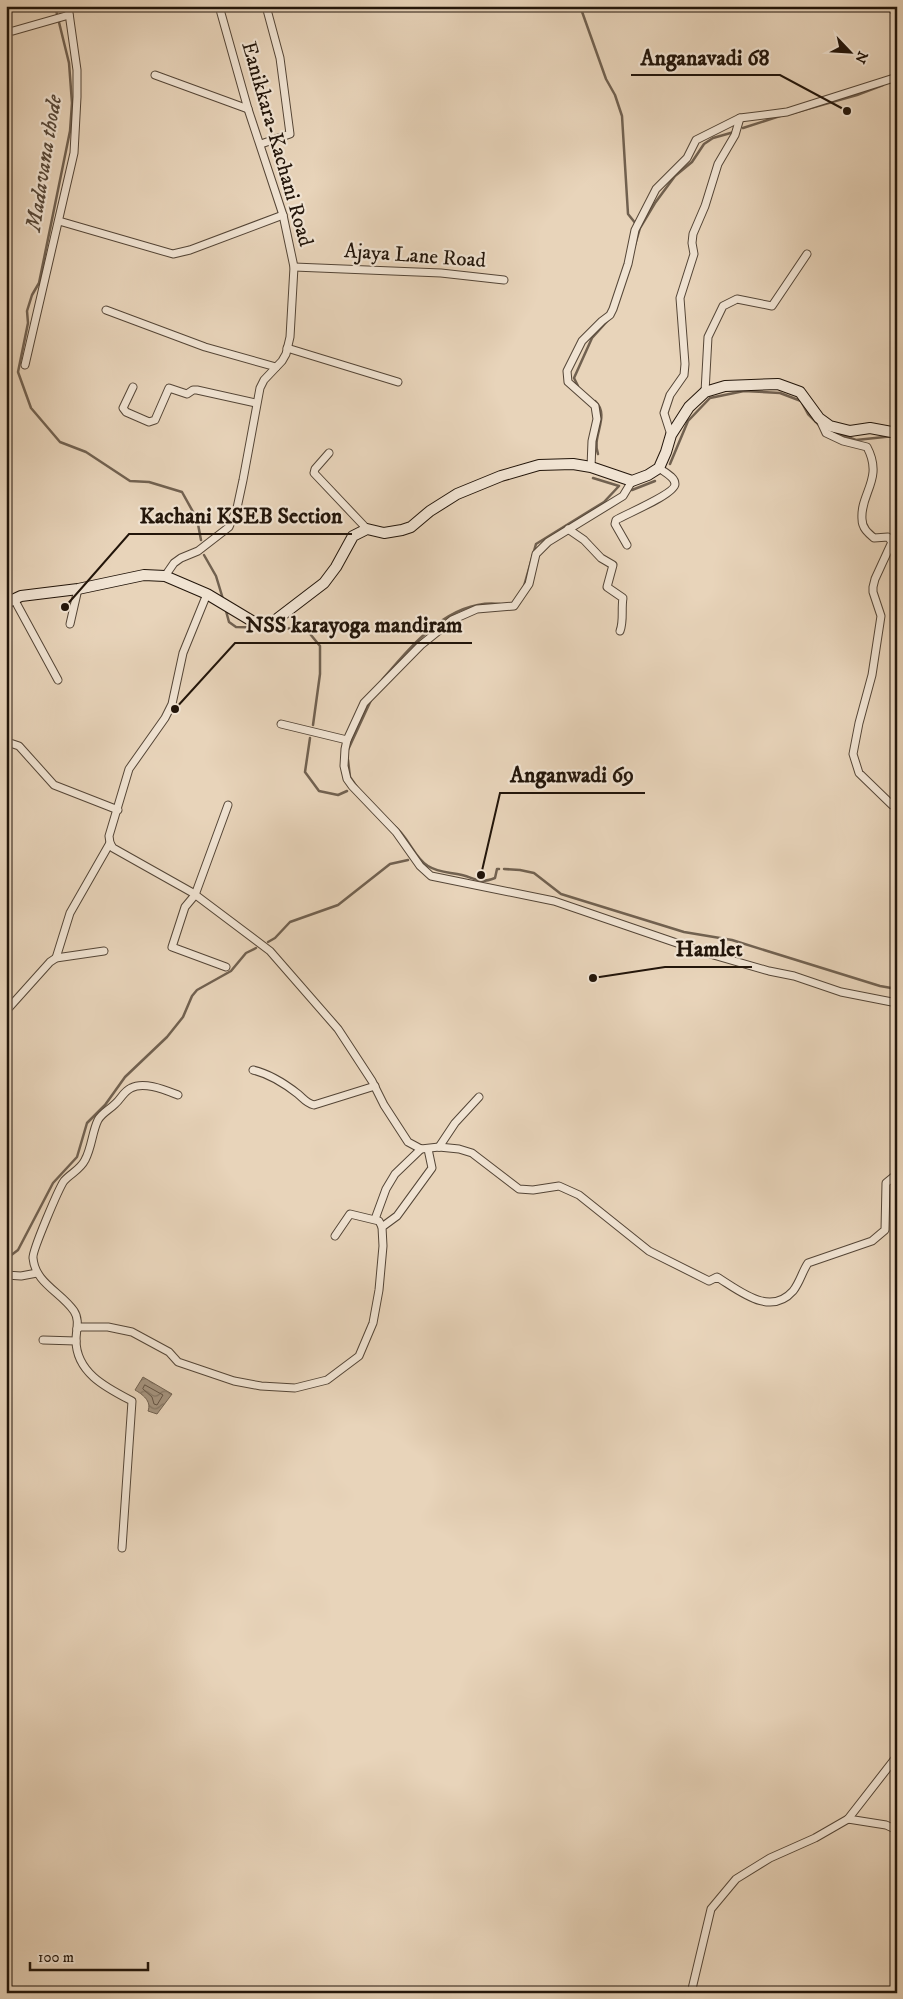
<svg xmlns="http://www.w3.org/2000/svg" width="903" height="1999" viewBox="0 0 903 1999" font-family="'IM FELL DW Pica',serif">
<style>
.water{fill:url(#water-waves);stroke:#716150}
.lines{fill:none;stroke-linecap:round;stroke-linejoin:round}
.shore{stroke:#645444;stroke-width:1}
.stream{stroke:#716150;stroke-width:2.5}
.minor-casing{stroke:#544536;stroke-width:9}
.secondary-casing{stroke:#22150a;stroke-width:12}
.minor{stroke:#f0e3d2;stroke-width:7}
.secondary{stroke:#f0e3d2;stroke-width:10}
.labels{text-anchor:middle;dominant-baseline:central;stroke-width:4.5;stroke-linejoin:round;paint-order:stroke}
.street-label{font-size:21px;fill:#22150a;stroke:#f0e3d2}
.water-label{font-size:22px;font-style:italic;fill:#564738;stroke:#f0e3d2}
.leader{fill:none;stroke:#22150a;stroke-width:2}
.callout-dot{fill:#22150a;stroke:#f0e3d2;stroke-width:2}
.callout-label{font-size:22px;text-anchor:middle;font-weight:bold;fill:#22150a;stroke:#f0e3d2;stroke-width:4.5;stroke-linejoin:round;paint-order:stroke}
</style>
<defs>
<pattern id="water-waves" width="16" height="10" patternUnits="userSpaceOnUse" patternTransform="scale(1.25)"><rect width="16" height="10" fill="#a5937e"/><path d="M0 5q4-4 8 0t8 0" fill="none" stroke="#867765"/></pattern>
</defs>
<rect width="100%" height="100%" fill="#e8d4ba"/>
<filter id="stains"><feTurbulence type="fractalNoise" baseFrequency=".004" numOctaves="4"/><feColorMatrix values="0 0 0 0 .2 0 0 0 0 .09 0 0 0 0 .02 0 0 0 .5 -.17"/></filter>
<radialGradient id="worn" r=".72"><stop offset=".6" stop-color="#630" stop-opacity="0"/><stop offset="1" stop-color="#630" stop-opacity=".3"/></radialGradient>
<path class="water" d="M 143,1377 L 172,1394 L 157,1414 L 148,1411 C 152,1401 142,1394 135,1390 Z"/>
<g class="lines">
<polygon class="shore" points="145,1385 163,1395 157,1405 154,1404 152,1397 143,1389"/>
<g class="stream">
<polyline points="55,6 69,63 72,103 70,131 39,283 32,295 27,311 28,323 18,372 31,408 60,442 86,452 130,481 149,482 182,492 197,519 201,540"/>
<polyline points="580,6 606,79 615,95 622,116 628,214 636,224"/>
<polyline points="793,113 857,95 883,85"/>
<polyline points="743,128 780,116"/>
<polyline points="635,245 640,228 655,203 675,176 692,162 704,144 713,138 734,132"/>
<polyline points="578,386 574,378 592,338 610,318"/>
<path d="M 595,401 C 611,416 591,436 598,454"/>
<polyline points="834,432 856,440 894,436"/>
<polyline points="670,464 688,421 710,398 744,391 780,393 801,401 808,414 820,426"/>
<polyline points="632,490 655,481"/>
<polyline points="204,555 216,576 223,599"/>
<polyline points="524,586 536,544 604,502 619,486 593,478"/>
<polyline points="226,611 229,622 236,627 306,629 320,646 320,674 313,725"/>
<path d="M 382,680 C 411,646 450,598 500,604"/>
<polyline points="310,738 305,772 319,791 338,795 347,791"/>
<polyline points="347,752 372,698"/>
<polyline points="348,760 350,777 357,787"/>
<path d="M 393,825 C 408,835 414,858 428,866 C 439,873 450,872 462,875 C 477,879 479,884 495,878 L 497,869 L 499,869"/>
<polyline points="504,869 520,870 534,873 561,894 684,932 732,940 880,986 897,989"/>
<polyline points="268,942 275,938 290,922 338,905 390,864 408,860"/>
<polyline points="6,1259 18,1250 53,1183 77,1157 87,1123 105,1105 125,1077 167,1037 183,1017 192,996 197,990 231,971 246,953 256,948"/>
</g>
<defs>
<g id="minor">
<polyline points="890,6 897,14"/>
<polyline points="6,31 13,31 69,15"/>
<polyline points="155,75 248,109"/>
<polyline points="261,144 290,134 280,58 266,6"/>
<polyline points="59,221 173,254 190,250 283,215"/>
<polyline points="294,267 441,273 504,280"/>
<polyline points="106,310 205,347 276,367"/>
<polyline points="287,348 398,382"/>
<polyline points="25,365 74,153 77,97 77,70 68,6"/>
<polyline points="133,387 123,408 126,412 149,422 155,420 169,388 187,394 193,390 197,390 256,403"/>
<polyline points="705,392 708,337 723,306 737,299 772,306 807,254"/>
<path d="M 820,420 L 826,433 L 843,441 L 867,447 C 884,479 860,493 862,519 C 862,528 868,533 874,538 L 888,537 L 892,542 L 875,579 L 873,587 L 873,592 L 881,616 L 872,675 L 859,723 L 853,754 L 859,773 L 892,805 L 897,806"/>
<polyline points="671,435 664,413 670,395 684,375 685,364 680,298 694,254 692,243 693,234 705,206 718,164 735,135 740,118"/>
<polyline points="329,453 315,469 314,473 367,529"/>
<polyline points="591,467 592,441 597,419 595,406 568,382 567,371 582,341 602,321 610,315 613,309 628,264 635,230 656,189 687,158 696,140 740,118 787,112 894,78 897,76"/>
<polyline points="632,481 623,496 548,542 536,554 529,584 514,606 477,609 452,620 421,645 364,703 347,740 345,749 344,766 347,779 352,786 396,832 420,866 431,876 554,901 703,952 769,971 794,976 841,992 897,1003"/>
<path d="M 568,529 L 584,540 L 601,558 L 613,565 L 607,587 L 623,598 C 621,609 624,621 620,631"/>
<path d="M 627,545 L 615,524 L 616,520 C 626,514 675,494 675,484 C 675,477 664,472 659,468"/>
<polyline points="165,576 174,563 181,558 198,551 229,527 237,508 243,480 260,388 264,380 282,361 286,354 290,337 294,267 283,215 248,109 219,6"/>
<path d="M 207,594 L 183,653 L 172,704 L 165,718 L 129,769 L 109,836 L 110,843 L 113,848 L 193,893 L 270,951 L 338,1029 L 372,1081 L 384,1105 L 408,1142 L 421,1149 L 439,1147 L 459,1149 L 472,1153 L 519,1189 L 533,1190 L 559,1186 L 579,1195 L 649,1251 L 709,1281 L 717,1277 C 740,1291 770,1317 793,1291 C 800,1282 802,1272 808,1263 L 872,1241 L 885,1230 L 886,1183 L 897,1174"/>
<polyline points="14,599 58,680"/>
<polyline points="70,624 78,589"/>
<polyline points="281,724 347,740"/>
<polyline points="6,747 10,743 19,746 54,785 118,810"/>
<polyline points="56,958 70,913 110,843"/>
<polyline points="226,967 172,947 185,907 195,895 228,805"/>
<polyline points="6,1011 50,962 56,958 104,951"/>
<path d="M 253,1070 C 270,1074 284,1083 298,1094 C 304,1099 306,1103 314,1105 L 375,1086"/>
<polyline points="439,1147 455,1123 479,1097"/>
<polyline points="375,1219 386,1189 395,1174 421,1149"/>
<polyline points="335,1236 350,1214 379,1221 382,1227"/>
<polyline points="6,1275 21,1276 37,1273"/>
<polyline points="77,1329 80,1327 108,1327 132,1332 169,1352 178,1362 234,1381 261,1386 295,1388 327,1380 359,1356 373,1323 379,1290 383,1246 382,1227 397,1216 432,1168 428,1149"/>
<polyline points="43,1340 76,1341"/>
<path d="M 122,1548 L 132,1401 C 107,1388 76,1373 76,1340 C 76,1330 80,1320 74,1311 C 61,1292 35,1283 33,1258 C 32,1251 59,1188 64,1181 C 71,1173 80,1170 85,1160 C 92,1147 92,1132 98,1120 C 102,1113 109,1110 115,1104 C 121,1099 123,1092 131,1088 C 144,1081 165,1090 178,1095"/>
<polyline points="848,1819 897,1756"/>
<polyline points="691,1993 711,1909 736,1879 770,1858 815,1838 848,1819 886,1825 897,1830"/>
</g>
<polyline id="secondary" points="6,603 21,596 78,589 144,575 165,576 207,594 252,621 261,623 273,622 324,583 336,567 353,536 367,529 384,533 402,530 411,527 430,511 457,494 501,476 539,465 573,464 591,467 632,481 648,475 659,468 666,452 671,435 689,407 705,392 725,386 778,384 800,392 819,418 830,426 850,431 870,428 897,433"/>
</defs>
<use href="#minor" class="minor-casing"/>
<use href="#secondary" class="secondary-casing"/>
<use href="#minor" class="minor"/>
<use href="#secondary" class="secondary"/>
</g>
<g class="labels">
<g class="street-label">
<text transform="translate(277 144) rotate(74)">Eanikkara-Kachani Road</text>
<text transform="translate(415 256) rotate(4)">Ajaya Lane Road</text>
</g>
<g class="water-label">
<text transform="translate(44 163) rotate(-81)">Madavana thode</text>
</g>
</g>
<path class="leader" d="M847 111L780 75H631M65 607L129 534H352M175 709L235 643H472M481 875L500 793H645M593 978L665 967H752"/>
<g class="callout-dot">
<circle cx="847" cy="111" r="5"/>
<circle cx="65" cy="607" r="5"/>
<circle cx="175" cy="709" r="5"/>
<circle cx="481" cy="875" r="5"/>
<circle cx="593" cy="978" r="5"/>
</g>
<g class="callout-label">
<text x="705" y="65">Anganavadi 68</text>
<text x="241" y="523">Kachani KSEB Section</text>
<text x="354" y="632">NSS karayoga mandiram</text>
<text x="572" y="782">Anganwadi 69</text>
<text x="709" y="956">Hamlet</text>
</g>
<rect width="903" height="1999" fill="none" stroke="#e8d4ba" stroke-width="25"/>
<rect x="8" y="8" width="888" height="1984" fill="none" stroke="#22150a" stroke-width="2.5"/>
<rect x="12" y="12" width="878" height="1974" fill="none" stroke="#22150a"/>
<g transform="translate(850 52) rotate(115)" stroke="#f0e3d2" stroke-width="4" paint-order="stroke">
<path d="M0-4L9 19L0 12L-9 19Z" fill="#22150a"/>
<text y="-8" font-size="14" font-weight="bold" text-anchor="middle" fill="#22150a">N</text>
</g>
<path d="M30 1962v8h118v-8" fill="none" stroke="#22150a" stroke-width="2.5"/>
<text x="38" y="1962" font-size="15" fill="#22150a" stroke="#f0e3d2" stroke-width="4" paint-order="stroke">100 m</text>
<rect width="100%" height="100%" filter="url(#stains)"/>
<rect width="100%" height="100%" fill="url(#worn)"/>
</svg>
